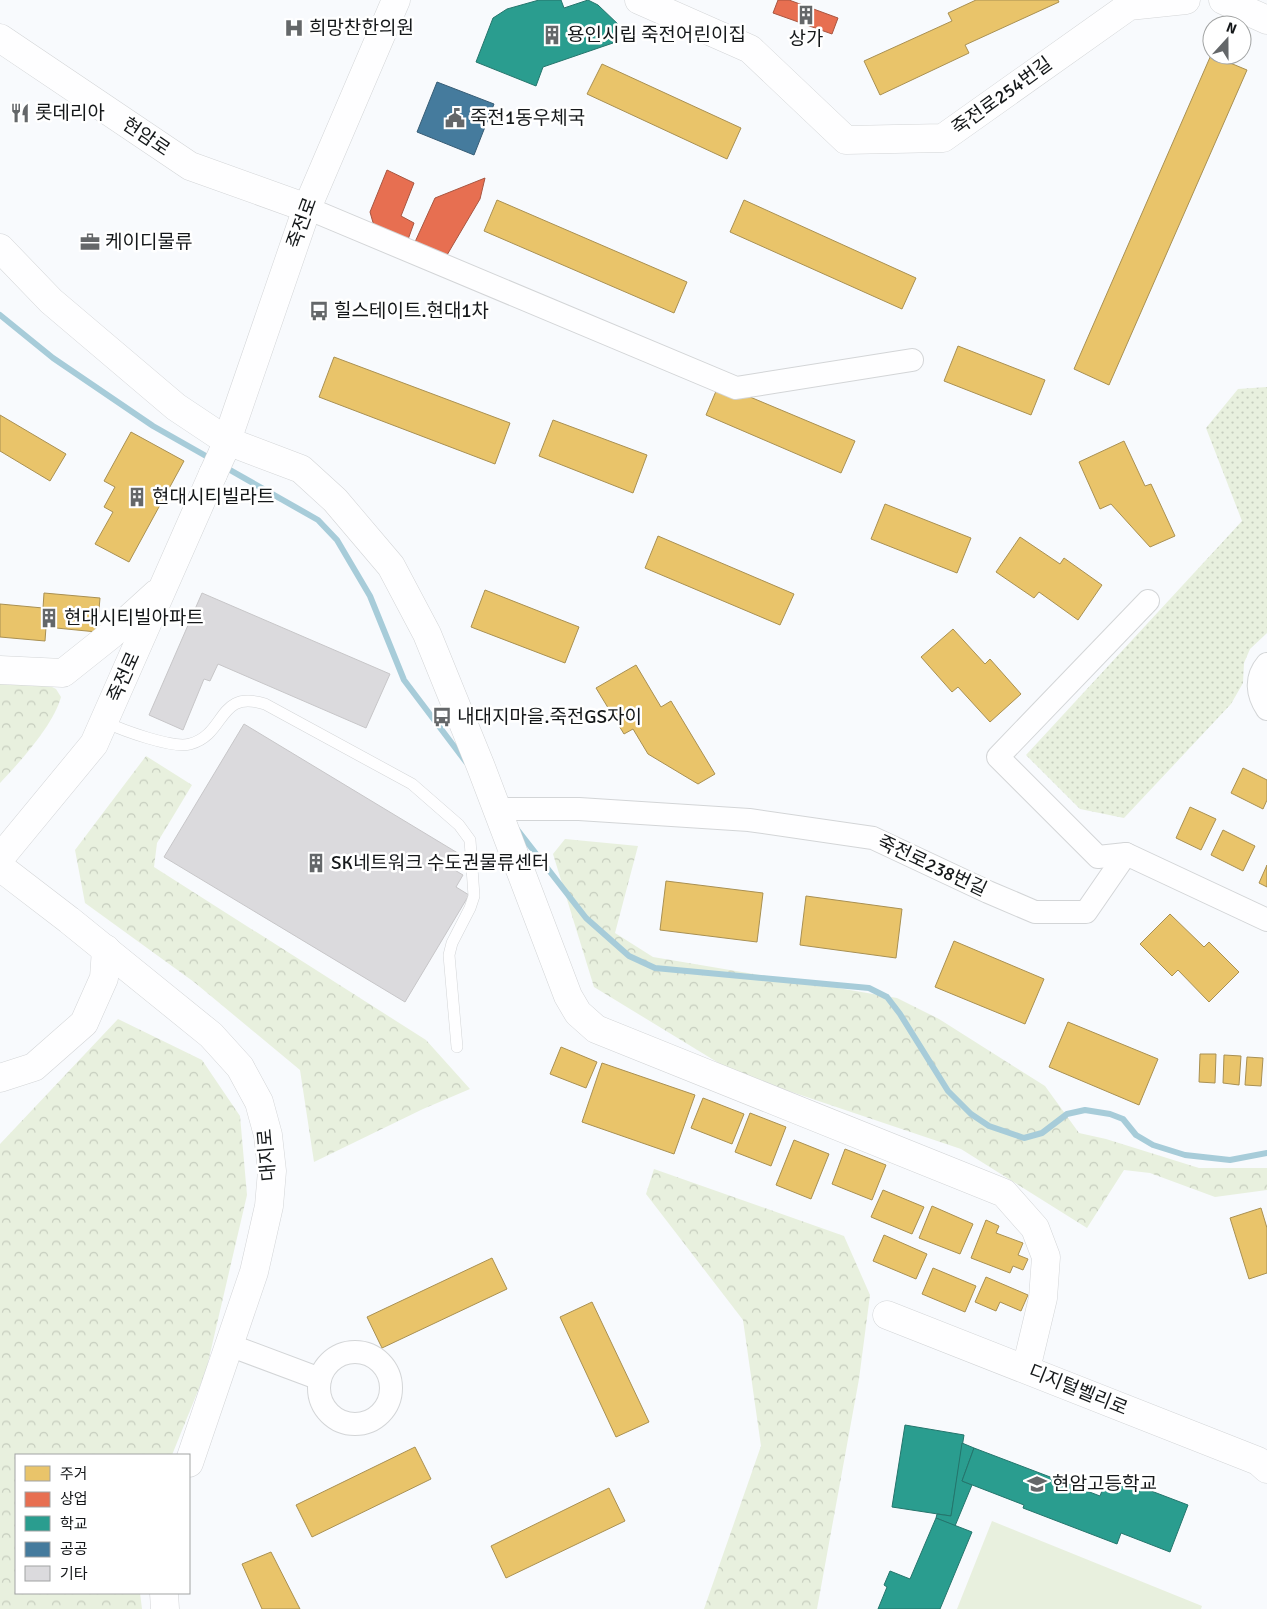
<svg xmlns="http://www.w3.org/2000/svg" width="1267" height="1609" viewBox="0 0 1267 1609" font-family="Signika,'Noto Sans KR',sans-serif">
<style>
.grass{fill:url(#grass-dots)}
.forest{fill:url(#forest-crowns)}
.garden{fill:#e8f0de}
.homes{fill:#e9c46a;stroke:#a99052}
.shops{fill:#e76f51;stroke:#a85540}
.schools{fill:#2a9d8f;stroke:#24756c}
.public{fill:#457b9d;stroke:#375d76}
.lines{fill:none;stroke-linecap:round;stroke-linejoin:round}
.stream{stroke:#a7ccd9;stroke-width:6}
.building{fill:#dbdadd;stroke:#c7c6c8}
.service-casing{stroke:#d3d5d7;stroke-width:12}
.minor-casing{stroke:#d3d5d7;stroke-width:24}
.tertiary-casing{stroke:#d3d5d7;stroke-width:29}
.secondary-casing{stroke:#d3d5d7;stroke-width:29}
.service{stroke:#fefeff;stroke-width:11}
.minor{stroke:#fefeff;stroke-width:22}
.tertiary{stroke:#fefeff;stroke-width:28}
.secondary{stroke:#fefeff;stroke-width:28}
.labels{text-anchor:middle;dominant-baseline:central;stroke-width:5;stroke-linejoin:round;paint-order:stroke}
.poi-label{font-size:19px;fill:#15181a;stroke:#fff;text-anchor:start}
.street-label{font-size:19px;fill:#15181a;stroke:#fff}
</style>
<defs>
<pattern id="grass-dots" width="8" height="8" patternUnits="userSpaceOnUse" patternTransform="scale(1.25)"><rect width="8" height="8" fill="#e8f0de"/><path d="M2 2h.1M6 6h.1" fill="none" stroke="#c6cdbe" stroke-width="1.8" stroke-linecap="round"/></pattern>
<pattern id="forest-crowns" width="20" height="18" patternUnits="userSpaceOnUse" patternTransform="scale(1.25)"><rect width="20" height="18" fill="#e8f0de"/><path d="M2 6a3 3 0 1 1 6 0M12 15a3 3 0 1 1 6 0" fill="none" stroke="#c6cdbe"/></pattern>
</defs>
<rect width="100%" height="100%" fill="#f8fafd"/>
<polygon class="grass" points="1267,387 1267,633 1250,649 1244,663 1243,683 1231,704 1124,818 1080,809 1026,755 1242,521 1206,428 1238,389"/>
<g class="forest">
<path d="M 0,684 L 50,686 L 56,689 L 61,697 C 54,724 20,762 0,783 Z"/>
<polygon points="146,756 192,785 157,843 154,867 426,1040 470,1089 423,1109 314,1162 300,1070 194,982 85,903 75,850"/>
<polygon points="565,839 638,846 615,933 653,957 897,998 939,1019 1045,1086 1079,1133 1106,1139 1199,1168 1267,1168 1267,1190 1215,1197 1150,1173 1124,1170 1087,1228 961,1149 735,1073 594,987 553,854"/>
<polygon points="118,1019 202,1060 240,1116 247,1195 206,1371 172,1455 16,1455 16,1593 140,1593 142,1609 0,1609 0,1144"/>
<polygon points="654,1169 844,1236 870,1295 859,1379 817,1609 704,1609 761,1446 743,1320 646,1194"/>
</g>
<polygon class="garden" points="992,1521 1202,1606 1201,1609 957,1609"/>
<g class="homes">
<polygon points="976,0 1058,0 1059,2 965,45 969,53 880,95 864,61 952,21 948,13"/>
<polygon points="1211,55 1247,70 1109,385 1074,369"/>
<polygon points="602,64 741,128 727,159 587,94"/>
<polygon points="497,200 687,282 674,313 484,231"/>
<polygon points="744,200 916,278 902,309 730,232"/>
<polygon points="958,346 1045,380 1031,415 944,381"/>
<polygon points="334,357 510,423 495,464 319,397"/>
<polygon points="719,384 855,441 841,473 706,415"/>
<polygon points="0,415 66,454 50,481 0,451"/>
<polygon points="553,420 647,455 633,493 539,456"/>
<polygon points="131,432 184,461 129,562 95,544 113,512 104,507 115,487 104,481"/>
<polygon points="1124,441 1145,486 1151,484 1175,536 1150,547 1111,504 1100,509 1079,462"/>
<polygon points="885,504 971,538 957,573 871,539"/>
<polygon points="658,536 794,594 780,625 645,568"/>
<polygon points="1020,537 1060,564 1064,558 1102,585 1078,620 1039,592 1034,598 996,572"/>
<polygon points="485,590 579,627 565,663 471,627"/>
<polygon points="44,593 100,598 97,632 46,627 45,641 0,637 0,604 43,608"/>
<polygon points="953,629 985,664 990,659 1021,694 990,722 958,687 952,692 921,657"/>
<polygon points="636,665 661,707 671,701 715,774 698,784 648,754 633,729 624,734 596,688"/>
<polygon points="1243,768 1267,780 1267,800 1263,809 1231,793"/>
<polygon points="1190,807 1216,819 1201,850 1176,838"/>
<polygon points="1223,830 1255,846 1243,871 1211,855"/>
<polygon points="1267,865 1267,887 1259,883"/>
<polygon points="666,881 763,893 757,942 660,930"/>
<polygon points="806,896 902,909 896,958 800,945"/>
<polygon points="1170,914 1204,947 1209,942 1239,972 1209,1002 1178,970 1172,976 1140,944"/>
<polygon points="954,941 1044,979 1025,1024 935,987"/>
<polygon points="1068,1022 1158,1059 1139,1105 1049,1067"/>
<polygon points="561,1047 597,1062 586,1088 550,1074"/>
<polygon points="1200,1054 1216,1054 1215,1083 1199,1082"/>
<polygon points="1224,1055 1241,1056 1239,1085 1223,1083"/>
<polygon points="1247,1057 1263,1058 1261,1086 1245,1085"/>
<polygon points="602,1063 695,1095 674,1154 582,1122"/>
<polygon points="703,1098 744,1114 732,1144 691,1128"/>
<polygon points="750,1113 786,1127 771,1166 735,1152"/>
<polygon points="794,1140 829,1154 811,1199 776,1185"/>
<polygon points="845,1149 886,1165 872,1200 832,1184"/>
<polygon points="883,1190 924,1207 912,1234 871,1217"/>
<polygon points="932,1206 973,1224 960,1254 919,1238"/>
<polygon points="1261,1208 1267,1228 1267,1273 1249,1279 1230,1218"/>
<polygon points="986,1220 999,1226 996,1233 1023,1243 1018,1255 1028,1259 1023,1270 1013,1266 1010,1273 971,1258"/>
<polygon points="884,1235 927,1254 916,1279 873,1261"/>
<polygon points="492,1258 507,1289 382,1348 367,1317"/>
<polygon points="933,1268 976,1286 965,1312 922,1294"/>
<polygon points="986,1277 1028,1295 1021,1311 1000,1302 996,1311 975,1302"/>
<polygon points="592,1302 649,1422 616,1437 560,1317"/>
<polygon points="415,1447 431,1479 312,1537 296,1505"/>
<polygon points="609,1488 625,1521 506,1578 491,1546"/>
<polygon points="271,1552 300,1609 262,1609 242,1564"/>
</g>
<g class="shops">
<polygon points="778,0 789,0 838,18 832,34 773,13"/>
<polygon points="387,170 414,183 401,216 414,223 406,245 376,233 370,212"/>
<polygon points="485,178 480,199 447,255 415,242 435,198"/>
</g>
<g class="schools">
<polygon points="539,0 561,0 564,8 588,0 598,5 621,27 613,43 543,67 536,86 476,62 493,18 507,9"/>
<polygon points="905,1425 964,1435 951,1516 892,1507"/>
<polygon points="962,1443 974,1448 962,1481 972,1485 955,1526 936,1518 937,1514 951,1516"/>
<polygon points="974,1448 1100,1496 1107,1478 1123,1485 1125,1481 1188,1505 1170,1552 1121,1533 1117,1544 1023,1508 1024,1505 962,1481"/>
<polygon points="936,1518 972,1532 940,1609 878,1609 887,1587 884,1585 890,1571 910,1579"/>
</g>
<polygon class="public" points="437,82 494,104 474,155 417,132"/>
<g class="lines">
<g class="stream">
<polyline points="0,315 53,358 153,426 213,460"/>
<polyline points="223,466 318,520 337,540 370,596 404,680 466,762"/>
<polyline points="516,828 586,918 629,956 655,968 869,988 887,997 900,1014 948,1091 971,1114 989,1126 1024,1138 1042,1133 1067,1114 1085,1110 1110,1114 1123,1119 1136,1135 1153,1145 1185,1155 1230,1160 1267,1153"/>
</g>
</g>
<g class="building">
<polygon points="202,593 390,674 366,728 218,664 210,681 204,679 183,730 149,715"/>
<polygon points="244,724 461,855 453,869 463,875 456,887 469,895 405,1002 164,857"/>
</g>
<g class="lines">
<defs>
<path id="service" d="M 105,722 C 122,730 173,749 190,744 C 227,734 217,689 265,704 L 412,784 L 459,825 L 470,840 L 474,896 L 470,908 L 452,943 L 449,955 L 457,1047"/>
<g id="minor">
<polyline points="307,208 736,388 912,360"/>
<path d="M 1267,664 C 1255,678 1257,694 1267,709"/>
<polyline points="497,809 579,809 749,820 873,838 988,892 1035,912 1086,912 1126,854 1267,920"/>
<polyline points="1126,854 1098,857 998,757 1148,601"/>
<polyline points="229,1345 320,1379"/>
<circle cx="355" cy="1388" r="36"/>
</g>
<g id="tertiary">
<polyline points="639,0 750,49 846,140 943,138 1129,6 1186,0"/>
<polyline points="1223,0 1267,20"/>
<polyline points="0,38 190,166 307,208"/>
<polyline points="0,248 51,301 176,407 227,441 301,469 335,500 391,566 427,634 481,767 568,996 578,1013 596,1029 1004,1193 1035,1228 1046,1257 1043,1298 1026,1369"/>
<polyline points="223,452 307,208 396,0"/>
<polyline points="0,670 63,673 112,634 156,594"/>
<polyline points="0,858 94,744 213,474"/>
<polyline points="0,867 69,920 211,1035 240,1067 259,1102 268,1135 272,1171 269,1206 254,1272 189,1463"/>
<polyline points="0,1078 34,1067 84,1023 104,978 106,949"/>
<polyline points="887,1315 1258,1461 1267,1469"/>
<polyline points="164,1593 165,1609"/>
</g>
<polyline id="secondary" points="213,474 223,452"/>
</defs>
<use href="#service" class="service-casing"/>
<use href="#minor" class="minor-casing"/>
<use href="#tertiary" class="tertiary-casing"/>
<use href="#secondary" class="secondary-casing"/>
<use href="#service" class="service"/>
<use href="#minor" class="minor"/>
<use href="#tertiary" class="tertiary"/>
<use href="#secondary" class="secondary"/>
</g>
<defs>
<symbol id="building-bare" viewBox="-9 -9 18 18"><path d="M-4-6H4V6H1V3H-1V6H-4ZM-2.5-4.3h1.7v1.8h-1.7ZM.8-4.3h1.7v1.8H.8ZM-2.5-1h1.7V.8h-1.7ZM.8-1h1.7V.8H.8Z" fill="#646769" stroke="#fff" stroke-width="2.5" paint-order="stroke"/></symbol>
<symbol id="hospital-bare" viewBox="-9 -9 18 18"><path d="M-5-5h3v3.5h4V-5h3V5h-3V1.5h-4V5h-3Z" fill="#646769" stroke="#fff" stroke-width="2.5" paint-order="stroke"/></symbol>
<symbol id="restaurant-bare" viewBox="-9 -9 18 18"><path d="M-5-6h1v4h1v-4h1v4h1v-4h1v5L-1.5 .5V6h-2V.5L-5-1ZM5-6V6H3V1.5H1.5Q1.5-4 5-6Z" fill="#646769" stroke="#fff" stroke-width="2.5" paint-order="stroke"/></symbol>
<symbol id="civic-bare" viewBox="-9 -9 18 18"><path d="M-.6-6.5H3V-4.5H.6V-3L4-1V1h2V6H-6V1h2V-1L-.6-3ZM-1.2 2.5V6h2.4V2.5Z" fill="#646769" stroke="#fff" stroke-width="2.5" paint-order="stroke"/></symbol>
<symbol id="office-bare" viewBox="-9 -9 18 18"><path d="M-6-3h4V-5.5h4V-3h4V5H-6ZM-1-4.5V-3h2v-1.5ZM-6 0V1H6V0Z" fill="#646769" stroke="#fff" stroke-width="2.5" paint-order="stroke"/></symbol>
<symbol id="bus-bare" viewBox="-9 -9 18 18"><path d="M-5-6H5V4H4V6H2V4H-2V6H-4V4H-5ZM-3.5-4V0h7V-4ZM-3.5 1.2v1.5H-2V1.2ZM2 1.2v1.5H3.5V1.2Z" fill="#646769" stroke="#fff" stroke-width="2.5" paint-order="stroke"/></symbol>
<symbol id="school-bare" viewBox="-9 -9 18 18"><path d="M0-5L7-2L0 1L-7-2ZM-4 1L0 2.5L4 1V4Q0 6-4 4Z" fill="#646769" stroke="#fff" stroke-width="2.5" paint-order="stroke"/></symbol>
</defs>
<g fill-rule="evenodd">
<use href="#building-bare" x="792" y="1" width="28" height="28"/>
<use href="#hospital-bare" x="280" y="14" width="28" height="28"/>
<use href="#building-bare" x="538" y="21" width="28" height="28"/>
<use href="#restaurant-bare" x="6" y="99" width="28" height="28"/>
<use href="#civic-bare" x="441" y="104" width="28" height="28"/>
<use href="#office-bare" x="76" y="228" width="28" height="28"/>
<use href="#bus-bare" x="305" y="297" width="28" height="28"/>
<use href="#building-bare" x="123" y="483" width="28" height="28"/>
<use href="#building-bare" x="35" y="604" width="28" height="28"/>
<use href="#bus-bare" x="428" y="703" width="28" height="28"/>
<use href="#building-bare" x="302" y="849" width="28" height="28"/>
<use href="#school-bare" x="1023" y="1470" width="28" height="28"/>
</g>
<g class="labels">
<g class="poi-label">
<text x="309" y="28">희망찬한의원</text>
<text x="567" y="35">용인시립 죽전어린이집</text>
<text x="806" y="39" text-anchor="middle">상가</text>
<text x="35" y="113">롯데리아</text>
<text x="470" y="118">죽전1동우체국</text>
<text x="105" y="242">케이디물류</text>
<text x="334" y="311">힐스테이트.현대1차</text>
<text x="152" y="497">현대시티빌라트</text>
<text x="64" y="618">현대시티빌아파트</text>
<text x="457" y="717">내대지마을.죽전GS자이</text>
<text x="331" y="863">SK네트워크 수도권물류센터</text>
<text x="1052" y="1484">현암고등학교</text>
</g>
<g class="street-label">
<text transform="translate(1002 96) rotate(-36)">죽전로254번길</text>
<text transform="translate(146 137) rotate(34)">현암로</text>
<text transform="translate(302 223) rotate(-70)">죽전로</text>
<text transform="translate(124 677) rotate(-66)">죽전로</text>
<text transform="translate(932 866) rotate(25)">죽전로238번길</text>
<text transform="translate(267 1155) rotate(-95)">대지로</text>
<text transform="translate(1078 1390) rotate(22)">디지털벨리로</text>
</g>
</g>
<rect x="15" y="1454" width="175" height="140" fill="#ffffff" stroke="#a1a3a3"/>
<rect x="25" y="1466" width="25" height="15" fill="#e9c46a" stroke="#a1a3a3"/>
<text x="60" y="1479" font-size="15" fill="#15181a">주거</text>
<rect x="25" y="1492" width="25" height="15" fill="#e76f51" stroke="#a1a3a3"/>
<text x="60" y="1504" font-size="15" fill="#15181a">상업</text>
<rect x="25" y="1516" width="25" height="15" fill="#2a9d8f" stroke="#a1a3a3"/>
<text x="60" y="1529" font-size="15" fill="#15181a">학교</text>
<rect x="25" y="1542" width="25" height="15" fill="#457b9d" stroke="#a1a3a3"/>
<text x="60" y="1554" font-size="15" fill="#15181a">공공</text>
<rect x="25" y="1566" width="25" height="15" fill="#dbdadd" stroke="#a1a3a3"/>
<text x="60" y="1579" font-size="15" fill="#15181a">기타</text>
<g transform="translate(1227 40) rotate(21)"><circle r="24" fill="#ffffff" stroke="#a1a3a3"/>
<path d="M0-4L9 19L0 12L-9 19Z" fill="#646769"/>
<text y="-8" font-size="14" font-weight="bold" text-anchor="middle" fill="#15181a">N</text>
</g>
</svg>
